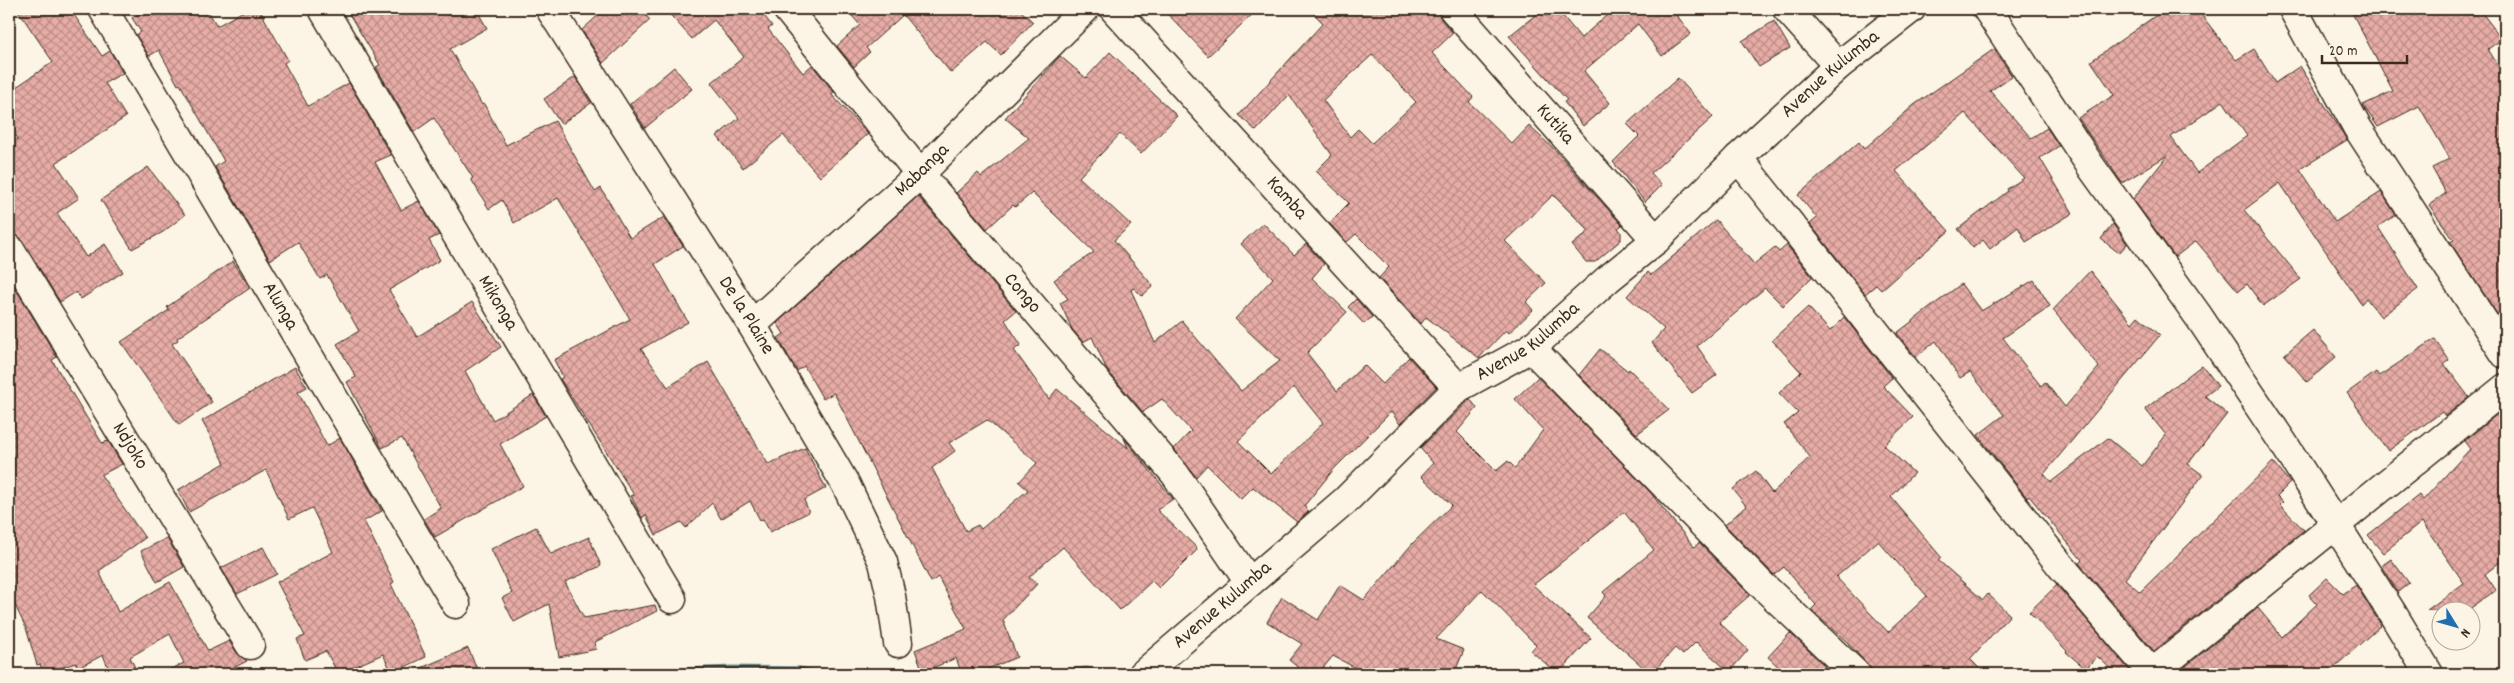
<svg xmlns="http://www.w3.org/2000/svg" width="2514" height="683" viewBox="0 0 2514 683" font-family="Dekko,sans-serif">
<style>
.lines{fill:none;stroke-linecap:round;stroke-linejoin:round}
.stream{stroke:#6a9197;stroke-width:9}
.building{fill:url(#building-cross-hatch);stroke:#3b2a1e;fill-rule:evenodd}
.minor-casing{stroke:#3b2a1e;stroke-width:31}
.minor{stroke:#fcf5e5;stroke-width:28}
.labels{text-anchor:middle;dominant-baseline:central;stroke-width:4.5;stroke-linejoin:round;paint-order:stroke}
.street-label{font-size:20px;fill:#3b2a1e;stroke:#fcf5e5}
</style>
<defs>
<pattern id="building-cross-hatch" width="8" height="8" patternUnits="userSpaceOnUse" patternTransform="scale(1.25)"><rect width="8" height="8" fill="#e7aca6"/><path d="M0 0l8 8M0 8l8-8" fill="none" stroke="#bc8c87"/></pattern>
</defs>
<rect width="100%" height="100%" fill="#fcf5e5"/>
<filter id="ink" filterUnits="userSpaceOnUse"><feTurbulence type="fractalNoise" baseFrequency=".02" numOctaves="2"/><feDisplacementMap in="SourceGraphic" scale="10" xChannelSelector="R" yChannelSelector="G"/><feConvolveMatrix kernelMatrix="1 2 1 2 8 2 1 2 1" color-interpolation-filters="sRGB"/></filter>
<g filter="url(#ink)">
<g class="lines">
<g class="stream">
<polyline points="642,674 732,670 799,671 814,674"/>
<polyline points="1062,674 1086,671 1100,674"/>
</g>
</g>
<g class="building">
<polygon points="17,9 70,9 102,56 110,51 123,73 105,83 126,117 56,163 79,198 57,213 86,257 105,244 123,272 81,299 76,292 60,302 22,240 17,235 9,232 9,145 18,139 9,125 9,92 53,62"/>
<polygon points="148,9 207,9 217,26 247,9 259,9 288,60 284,63 308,106 349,83 391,155 375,162 401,210 419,201 439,235 429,240 440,260 389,290 417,337 472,302 501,347 465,371 493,420 533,395 546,416 500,444 523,486 435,537 424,519 441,508 402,438 382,448 347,382 356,377 337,344 359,331 327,275 320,279 298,242 270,260 215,167 224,161 180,84 178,85 159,50 149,56 136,35 141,32 132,18"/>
<polygon points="346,9 476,9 487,28 450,49 482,105 484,104 506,145 555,121 595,192 601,188 630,238 664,217 683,246 655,264 688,322 641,349 668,387 708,362 768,464 805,448 826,488 804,500 809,512 770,532 763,519 760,520 750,501 721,519 712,503 686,528 681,522 656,535 646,515 642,518 631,496 634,495 560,379 563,377 554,360 630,319 586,244 558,198 514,223 502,200 489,209 471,179 473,178 434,118 414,132 376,67 380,65"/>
<polygon points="605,9 640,9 650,20 603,63 582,30"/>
<polygon points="665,9 759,9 772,26 768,29 803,73 812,65 834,92 831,94 868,134 820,177 783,135 743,168 717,136 739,118 711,83 744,57 714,20 692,39"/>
<polygon points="846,9 1019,9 1033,22 1001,55 987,42 951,73 903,15 866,48 870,52 854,67 837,46 860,25"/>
<polygon points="1163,9 1258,9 1208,56"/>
<path d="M 1309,9 L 1438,9 L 1441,19 L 1453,33 L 1432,53 L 1473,97 L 1469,102 L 1512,144 L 1529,126 L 1554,149 L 1622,225 L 1618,228 L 1621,232 L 1621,240 L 1595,262 L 1586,262 L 1572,245 L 1589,231 L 1553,195 L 1505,241 L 1546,283 L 1526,302 L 1533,310 L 1509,333 L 1506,330 L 1479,358 L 1426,317 L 1421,324 L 1379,278 L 1389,267 L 1356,234 L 1347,242 L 1329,223 L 1349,203 L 1316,171 L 1332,155 L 1289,95 L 1256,131 L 1239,115 L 1323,23 ZM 1372,55 L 1416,102 L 1372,143 L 1358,129 L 1350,137 L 1323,100 Z"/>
<polygon points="1543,9 1557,9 1581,38 1614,9 1672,9 1691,34 1662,56 1638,24 1584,71 1610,103 1583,126 1564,102 1567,100 1509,36"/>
<path d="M 2165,9 L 2197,9 L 2236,60 L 2254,49 L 2275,83 L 2300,66 L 2347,140 L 2300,169 L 2335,222 L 2381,192 L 2396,215 L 2378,227 L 2418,289 L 2381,317 L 2366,298 L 2361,304 L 2280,183 L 2244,210 L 2301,279 L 2263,306 L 2247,284 L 2238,291 L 2196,241 L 2175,257 L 2133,199 L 2168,155 L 2122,183 L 2078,118 L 2114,95 L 2091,61 ZM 2223,101 L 2247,136 L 2197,173 L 2171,137 Z"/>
<polygon points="2350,9 2479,9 2502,39 2488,49 2505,77 2505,326 2450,242 2454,240 2429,205 2446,193 2432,168 2450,159 2419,106 2378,127 2363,105 2393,91"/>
<polygon points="1774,21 1790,48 1759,67 1742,41"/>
<polygon points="1994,49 2012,76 1990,91 2031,138 2047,128 2059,146 2040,158 2073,213 2026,242 2018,227 1990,249 1983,240 1973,248 1958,229 2008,191 2007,189 2024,178 1965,113 1896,171 1949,231 1881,290 1876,285 1865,294 1810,224 1817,218 1798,195 1859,142 1864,149 1914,105"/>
<path d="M 1110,52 L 1177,116 L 1141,154 L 1120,134 L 1079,177 L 1131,225 L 1114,240 L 1153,286 L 1142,296 L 1134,288 L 1131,290 L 1155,343 L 1182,321 L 1241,391 L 1280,361 L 1235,319 L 1273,278 L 1241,244 L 1263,223 L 1294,255 L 1306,244 L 1324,264 L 1312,278 L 1347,312 L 1307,353 L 1337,391 L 1364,365 L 1383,384 L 1409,357 L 1436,387 L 1400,424 L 1391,412 L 1334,469 L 1304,506 L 1309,511 L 1297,522 L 1253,487 L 1241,499 L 1207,465 L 1196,477 L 1174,449 L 1191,431 L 1162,399 L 1143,412 L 1107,370 L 1092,337 L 1083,342 L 1072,329 L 1060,303 L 1068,299 L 1054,280 L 1094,252 L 1032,193 L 1015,207 L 1013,205 L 987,229 L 956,193 L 978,173 L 981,177 L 1029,138 L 1005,118 L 1060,56 L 1086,78 ZM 1294,387 L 1323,423 L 1271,474 L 1238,441 Z"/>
<polygon points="674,67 692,89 645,128 630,104"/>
<polygon points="575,77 591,103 561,124 544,99"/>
<polygon points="1678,78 1713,117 1651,173 1662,185 1645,202 1613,162 1639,136 1627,124"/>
<polygon points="148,167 185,215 163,232 132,249 101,200"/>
<path d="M 918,196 L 1016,311 L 1005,320 L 1021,345 L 1014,350 L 1049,399 L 1057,389 L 1128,448 L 1124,438 L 1173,499 L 1157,510 L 1196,547 L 1197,550 L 1159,588 L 1152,581 L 1120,610 L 1063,547 L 1029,577 L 1037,584 L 1003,620 L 1017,657 L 976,674 L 962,674 L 956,658 L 923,672 L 915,650 L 966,629 L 938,577 L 931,582 L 834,393 L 823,399 L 804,366 L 797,371 L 778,338 L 784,334 L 777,323 ZM 987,420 L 1037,463 L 1019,482 L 1028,490 L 981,529 L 978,525 L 966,531 L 932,468 L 955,451 L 949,443 Z"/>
<polygon points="1716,220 1754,264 1775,247 1779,252 1787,245 1812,277 1783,306 1765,288 1697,346 1717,375 1692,393 1652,343 1664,329 1627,296 1648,272 1651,275"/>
<polygon points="2113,224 2127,244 2119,253 2101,239"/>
<polygon points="233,261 250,288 177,338 178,340 172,344 212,402 179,425 121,342 169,310 167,307"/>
<polygon points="2090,271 2132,323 2138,316 2160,335 2044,474 2051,482 2108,438 2142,466 2166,435 2145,409 2202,365 2218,386 2205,396 2227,414 2188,464 2203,475 2125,579 2140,592 2273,462 2290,483 2277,496 2283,502 2280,505 2304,530 2154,651 2079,563 2082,560 2029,496 2027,498 1978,435 2004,415 1970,372 1960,378 1936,341 1916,357 1897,333 1961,284 1981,311 2034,280 2050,306 2003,338 2041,386 2045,382 2065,407 2099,367 2053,310"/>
<polygon points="9,278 57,357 52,360 102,443 108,441 122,464 101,475 145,538 99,571 118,612 170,582 208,651 229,641 237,653 247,661 221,674 161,674 184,663 170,634 130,657 138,674 111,674 103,655 78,668 76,663 43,673 40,664 37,665 26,628 9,593"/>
<polygon points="1356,299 1372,317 1364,324 1348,307"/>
<path d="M 1808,307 L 1830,331 L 1844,317 L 1892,378 L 1883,386 L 1913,417 L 1884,445 L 1914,473 L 1891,497 L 1941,557 L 1938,560 L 1983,600 L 1988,594 L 2010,615 L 1970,659 L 1985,674 L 1876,674 L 1847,642 L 1811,610 L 1816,605 L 1784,567 L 1774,575 L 1725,525 L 1746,506 L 1733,489 L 1756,471 L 1772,493 L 1810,457 L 1784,424 L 1798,413 L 1779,393 L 1801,372 L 1772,340 ZM 1878,541 L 1927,596 L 1888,632 L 1836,577 Z"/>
<polygon points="2313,330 2336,357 2307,382 2284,355"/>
<polygon points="2435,339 2449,360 2444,364 2469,397 2445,416 2442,412 2388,451 2347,393 2376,372 2379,376"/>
<polygon points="1600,349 1628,371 1629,369 1669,410 1637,434 1579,375"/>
<polygon points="295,367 307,387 298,392 327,446 340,438 382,511 364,521 394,582 391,584 426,657 392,673 383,654 338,674 326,651 305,660 297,639 305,636 277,582 333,552 312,508 289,519 266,470 189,512 178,490 225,463 202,421"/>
<polygon points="1538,377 1650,492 1694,547 1699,543 1750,595 1719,622 1748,650 1729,672 1696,642 1683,655 1675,648 1651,674 1587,618 1606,596 1603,592 1654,550 1624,512 1533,585 1591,638 1558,674 1531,651 1536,645 1482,590 1436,639 1464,650 1454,674 1367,674 1333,656 1318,674 1306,674 1289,660 1302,644 1267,622 1282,597 1318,620 1340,585 1364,600 1413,543 1452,505 1421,476 1433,463 1420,448 1470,399 1477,408 1457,432 1496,471 1508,461 1515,468 1543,430 1515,399"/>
<polygon points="2505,408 2505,558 2485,574 2496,590 2468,610 2427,610 2464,583 2422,522 2383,553 2368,535 2419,495 2423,500 2470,449 2464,441"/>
<polygon points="536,527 551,554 589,537 601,566 565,582 584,618 655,605 657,611 595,642 596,649 559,657 549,604 514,622 502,598 512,593 491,549"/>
<polygon points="167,538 184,567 157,582 141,551"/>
<polygon points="263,547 277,574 237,594 221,568"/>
<polygon points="2391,559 2409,583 2398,592 2381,566"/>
<polygon points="2327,578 2343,594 2356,585 2381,625 2327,674 2176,674 2258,608 2282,637 2317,604 2309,595"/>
<polygon points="2057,585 2133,674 2116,674 2097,656 2086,669 2066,652 2067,651 2029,612"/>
<polygon points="1790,633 1825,666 1818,674 1786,674 1768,657"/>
<polygon points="468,648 479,674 407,674"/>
</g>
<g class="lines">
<defs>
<g id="minor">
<path id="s1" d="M 103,9 L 456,604"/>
<path id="s2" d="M 323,9 L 672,599"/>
<path id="s3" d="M 550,9 L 752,325 L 846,485 L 883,562 L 891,596 L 898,643"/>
<path id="s4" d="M 787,9 L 920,174 L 1175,474 L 1249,582"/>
<path id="s5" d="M 1114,9 L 1458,388"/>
<path id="s6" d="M 1453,9 L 1656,240"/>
<polyline points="1787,9 1838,66"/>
<polyline points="1987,9 2092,168 2199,317 2284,444 2391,611 2429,674"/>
<polyline points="2293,9 2357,127 2505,354"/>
<polyline points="1738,158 2061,566 2153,674"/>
<path id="s7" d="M 9,248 L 250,645"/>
<path id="s8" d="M 752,325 L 920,174 L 1085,9"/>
<polyline points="1531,348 1763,586 1856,674"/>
<path id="s9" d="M 1143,674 L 1345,501 L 1458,388 L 1531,348 L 1608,279 L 1656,240 L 1738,158 L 1838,66 L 1911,9"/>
<polyline points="2151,674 2505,388"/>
</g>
</defs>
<use href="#minor" class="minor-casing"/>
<use href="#minor" class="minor"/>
</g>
</g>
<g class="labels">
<g class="street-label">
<text stroke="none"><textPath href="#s9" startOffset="915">Avenue Kulumba</textPath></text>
<text stroke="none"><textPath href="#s6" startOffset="154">Kutika</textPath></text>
<text stroke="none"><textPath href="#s8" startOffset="230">Mabanga</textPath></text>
<text stroke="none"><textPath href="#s5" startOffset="256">Kamba</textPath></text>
<text stroke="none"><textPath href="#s4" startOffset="369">Congo</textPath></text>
<text stroke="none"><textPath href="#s2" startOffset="342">Mikonga</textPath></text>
<text stroke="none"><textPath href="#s1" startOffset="346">Alunga</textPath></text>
<text stroke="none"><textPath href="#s3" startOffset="364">De la Plaine</textPath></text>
<text stroke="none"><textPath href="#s9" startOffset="510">Avenue Kulumba</textPath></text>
<text stroke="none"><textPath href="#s7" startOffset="232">Ndjoko</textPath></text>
<text stroke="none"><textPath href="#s9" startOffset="105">Avenue Kulumba</textPath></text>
</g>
</g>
<rect width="2514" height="683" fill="none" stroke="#fcf5e5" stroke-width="30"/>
<rect x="15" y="15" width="2484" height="653" fill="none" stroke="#3b2a1e" stroke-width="2" filter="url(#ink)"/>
<g transform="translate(2456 626) rotate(127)"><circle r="24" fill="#fcf5e5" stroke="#afa495"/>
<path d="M0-4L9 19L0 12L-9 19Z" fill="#1f6fb2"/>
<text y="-8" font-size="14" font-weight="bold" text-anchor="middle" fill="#3b2a1e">N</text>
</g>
<path d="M2322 55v8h85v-8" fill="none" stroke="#3b2a1e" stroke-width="2.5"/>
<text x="2329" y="55" font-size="15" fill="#3b2a1e" stroke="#fcf5e5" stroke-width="4" paint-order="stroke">20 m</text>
</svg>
